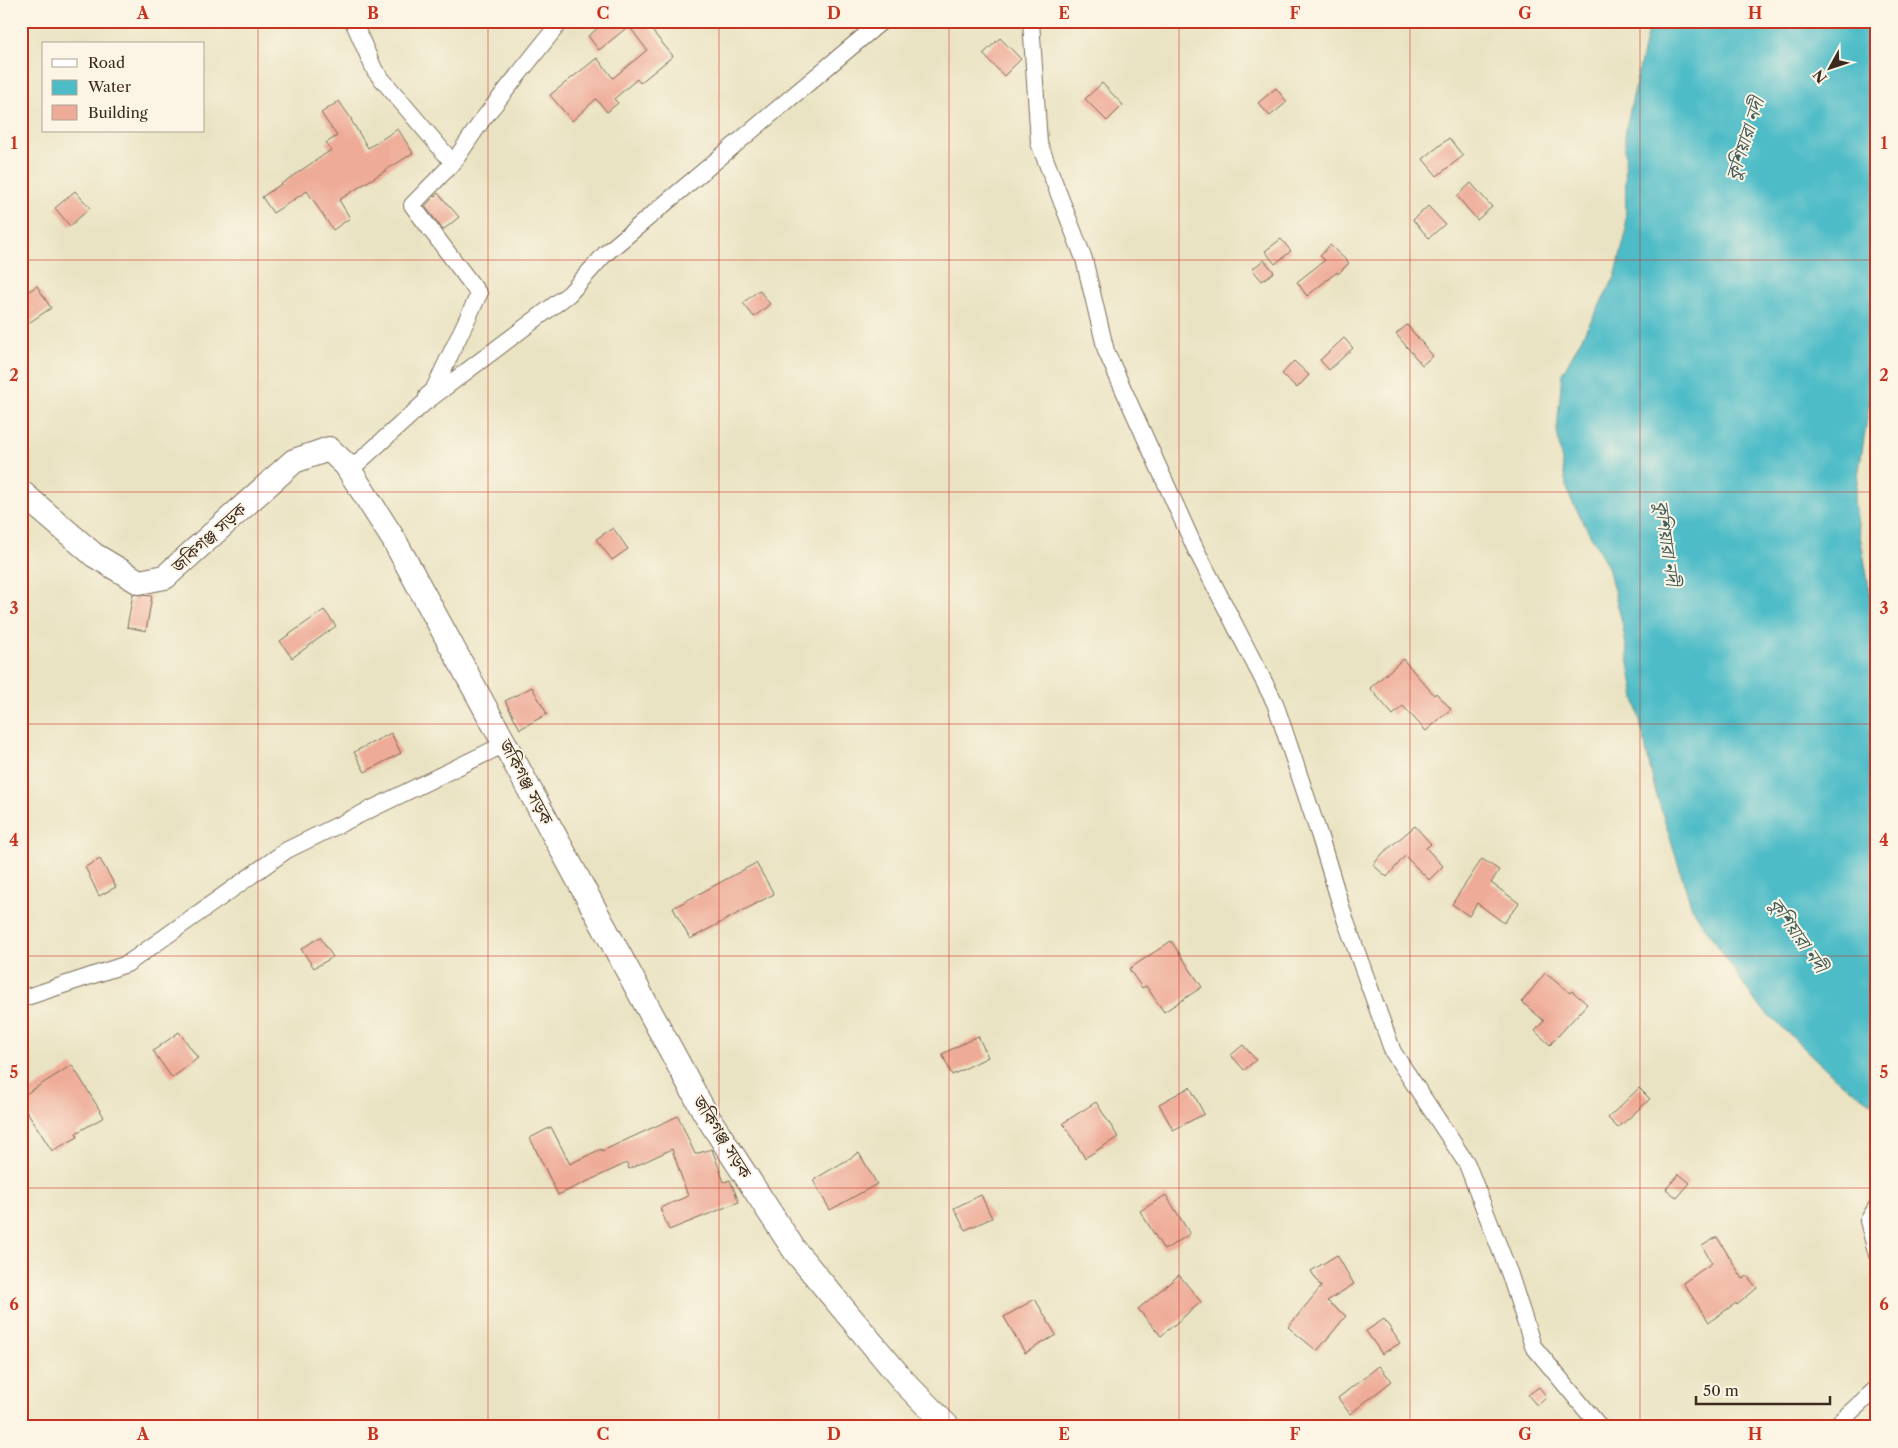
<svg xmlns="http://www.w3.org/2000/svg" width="1898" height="1448" viewBox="0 0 1898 1448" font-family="'Libre Caslon Text','Noto Serif Bengali',serif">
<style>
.water{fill:#4ebcc7;stroke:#447372}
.building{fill:#eeab97}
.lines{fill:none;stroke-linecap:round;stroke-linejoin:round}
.street-casing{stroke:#786b58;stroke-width:18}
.secondary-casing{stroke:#786b58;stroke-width:26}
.street{stroke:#fff;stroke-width:16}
.secondary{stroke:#fff;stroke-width:24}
.grid{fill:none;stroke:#c8321e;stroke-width:1;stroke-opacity:0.55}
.labels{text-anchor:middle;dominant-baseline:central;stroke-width:4;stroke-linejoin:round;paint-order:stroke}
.street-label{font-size:18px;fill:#3b2a1e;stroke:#fcf5e5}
.water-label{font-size:19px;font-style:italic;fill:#425d59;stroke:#fcf5e5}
.neatline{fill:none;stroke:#c8321e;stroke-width:2}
.grid-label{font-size:16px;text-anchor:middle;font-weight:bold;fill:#c8321e}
</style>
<rect width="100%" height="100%" fill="#fcf5e5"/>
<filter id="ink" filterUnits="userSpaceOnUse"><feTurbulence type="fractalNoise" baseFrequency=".02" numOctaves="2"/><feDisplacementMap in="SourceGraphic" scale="10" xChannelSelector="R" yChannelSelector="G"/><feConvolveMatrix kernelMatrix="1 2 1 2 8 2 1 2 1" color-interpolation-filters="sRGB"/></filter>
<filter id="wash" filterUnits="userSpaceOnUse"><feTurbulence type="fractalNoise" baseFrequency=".0096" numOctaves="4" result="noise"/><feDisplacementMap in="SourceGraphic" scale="20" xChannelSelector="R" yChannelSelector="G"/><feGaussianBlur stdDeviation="1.12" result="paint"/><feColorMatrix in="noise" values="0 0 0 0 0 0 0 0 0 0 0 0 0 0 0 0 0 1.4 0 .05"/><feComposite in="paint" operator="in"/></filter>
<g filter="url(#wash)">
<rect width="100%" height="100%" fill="#eae3c3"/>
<polygon class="water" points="1650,21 1877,21 1877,357 1854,501 1877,633 1877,1106 1840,1082 1757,1004 1692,908 1655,790 1635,698 1622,622 1608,567 1570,498 1564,475 1557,430 1562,374 1615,277 1626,233 1625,132"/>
<g id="blocks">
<g class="building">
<polygon points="607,21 644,21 673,56 640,83 637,79 614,99 618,103 607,112 596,99 572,121 550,95 597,58 613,78 647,50 629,26 599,50 588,36"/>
<polygon points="1000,38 1021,59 1004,76 983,54"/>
<polygon points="1102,83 1123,105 1107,121 1085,99"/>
<polygon points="1276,88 1287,102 1270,116 1258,103"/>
<polygon points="339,101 352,120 351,120 368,148 398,129 413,153 339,200 350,218 333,230 307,191 273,213 262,197 331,150 326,143 337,136 321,113"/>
<polygon points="1449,138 1463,156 1437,176 1423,159"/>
<polygon points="1471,183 1492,207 1477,220 1457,196"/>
<polygon points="75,191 90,208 70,226 55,208"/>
<polygon points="438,193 459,217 443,230 425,206"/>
<polygon points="1428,206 1445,224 1429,238 1413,220"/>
<polygon points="1281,239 1291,251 1275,264 1265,251"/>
<polygon points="1330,245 1349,263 1338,274 1337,272 1307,296 1297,282 1325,260 1320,256"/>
<polygon points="1264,260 1274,272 1262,281 1252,269"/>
<polygon points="37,286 51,308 21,328 21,296"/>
<polygon points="759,290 770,304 754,317 743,303"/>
<polygon points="1407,325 1433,356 1422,365 1396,334"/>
<polygon points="1344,338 1353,348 1329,370 1320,360"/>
<polygon points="1294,361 1309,375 1297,388 1282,374"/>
<polygon points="613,528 628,549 612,560 596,539"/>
<polygon points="133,594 152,596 146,631 127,627"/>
<polygon points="324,610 336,626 292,658 280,641"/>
<polygon points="1403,659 1434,695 1436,693 1451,709 1426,731 1403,706 1393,715 1370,688"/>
<polygon points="532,687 547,714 520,729 505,701"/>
<polygon points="391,733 401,753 365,772 354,752"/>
<polygon points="1415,826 1431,844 1426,848 1443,866 1429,880 1405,856 1387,877 1373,865 1383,853"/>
<polygon points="100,859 116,887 99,896 85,867"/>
<polygon points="1482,859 1499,870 1491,883 1519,903 1504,923 1477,903 1469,916 1452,904"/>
<polygon points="756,863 774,894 690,939 673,908"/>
<polygon points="320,937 333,957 314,968 301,949"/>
<polygon points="1171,941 1202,987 1164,1012 1146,986 1142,988 1129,969"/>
<polygon points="1545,973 1570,993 1572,991 1587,1004 1550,1045 1535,1031 1544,1021 1522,1002"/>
<polygon points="179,1032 198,1058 172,1078 153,1051"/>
<polygon points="978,1036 988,1057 952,1075 942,1054"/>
<polygon points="1243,1045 1256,1060 1244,1070 1231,1055"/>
<polygon points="72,1065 104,1117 76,1133 78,1137 52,1151 21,1102 21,1097"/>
<polygon points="1190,1087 1204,1114 1173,1130 1159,1104"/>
<polygon points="1639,1088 1650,1099 1618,1128 1608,1118"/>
<polygon points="1096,1102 1118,1137 1085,1158 1063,1123"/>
<polygon points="678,1116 695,1154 712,1149 724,1182 730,1180 739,1202 669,1230 660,1208 688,1196 672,1149 629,1169 627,1163 558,1195 530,1138 551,1127 570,1164 601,1149 602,1151"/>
<polygon points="859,1153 877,1184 830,1210 813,1180"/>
<polygon points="1679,1174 1690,1183 1677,1198 1666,1189"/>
<polygon points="981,1195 992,1218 965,1230 954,1208"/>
<polygon points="1166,1195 1190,1234 1164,1250 1140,1211"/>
<polygon points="1717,1237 1743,1279 1747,1276 1757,1288 1737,1305 1736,1303 1709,1322 1683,1283 1712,1263 1702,1246"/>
<polygon points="1337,1255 1354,1284 1327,1301 1346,1316 1317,1351 1288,1327 1321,1287 1311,1271"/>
<polygon points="1179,1275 1201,1302 1161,1336 1138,1309"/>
<polygon points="1035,1299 1056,1335 1025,1353 1004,1317"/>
<polygon points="1384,1319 1400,1343 1382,1354 1366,1331"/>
<polygon points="1379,1366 1392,1381 1350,1414 1338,1398"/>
<polygon points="1539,1387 1547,1397 1537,1406 1528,1395"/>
</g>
</g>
</g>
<g filter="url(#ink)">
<use href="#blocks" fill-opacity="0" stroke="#786b58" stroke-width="1"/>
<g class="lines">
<defs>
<g id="street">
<polyline points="353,21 375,71 453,163 412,205 479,294 433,391 427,396"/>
<polyline points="1031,21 1039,143 1084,259 1106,351 1195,548 1275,703 1319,834 1345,919 1393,1052 1467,1164 1510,1275 1533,1346 1600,1427"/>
<polyline points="453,163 483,119 561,21"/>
<polyline points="350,470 423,404 569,294 605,254 882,21"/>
<polyline points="21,999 127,964 287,850 505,744"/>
<polyline points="1877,1206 1868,1221 1877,1255"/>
<polyline points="1834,1427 1877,1388"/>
</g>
<polyline id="secondary" points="21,492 94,555 139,582 165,577 294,461 329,449 346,465 394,540 705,1113 795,1251 905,1383 948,1427"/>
</defs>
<use href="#street" class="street-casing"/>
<use href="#secondary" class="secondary-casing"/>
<use href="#street" class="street"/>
<use href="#secondary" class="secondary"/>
</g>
</g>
<path class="grid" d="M 258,21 L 258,1427M 488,21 L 488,1427M 719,21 L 719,1427M 949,21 L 949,1427M 1179,21 L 1179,1427M 1410,21 L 1410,1427M 1640,21 L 1640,1427M 21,260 L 1877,260M 21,492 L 1877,492M 21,724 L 1877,724M 21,956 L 1877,956M 21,1188 L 1877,1188"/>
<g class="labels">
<g class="street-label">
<text transform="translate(209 538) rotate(-42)">জকিগঞ্জ সড়ক</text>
<text transform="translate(526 782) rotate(62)">জকিগঞ্জ সড়ক</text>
<text transform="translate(722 1137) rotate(58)">জকিগঞ্জ সড়ক</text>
</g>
<g class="water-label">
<text transform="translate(1745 139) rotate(-72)">কুশিয়ারা নদী</text>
<text transform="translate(1667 543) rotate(82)">কুশিয়ারা নদী</text>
<text transform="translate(1798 935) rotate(55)">কুশিয়ারা নদী</text>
</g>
</g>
<rect width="1898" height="1448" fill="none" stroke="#fcf5e5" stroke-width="55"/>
<rect x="42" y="42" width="162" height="90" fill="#fcf5e5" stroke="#afa495"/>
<rect x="52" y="59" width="25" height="8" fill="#ffffff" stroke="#afa495"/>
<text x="88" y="68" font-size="15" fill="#3b2a1e">Road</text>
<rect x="52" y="80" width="25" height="15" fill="#4ebcc7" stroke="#afa495"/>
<text x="88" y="92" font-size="15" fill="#3b2a1e">Water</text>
<rect x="52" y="105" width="25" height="15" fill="#eeab97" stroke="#afa495"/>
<text x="88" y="118" font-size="15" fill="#3b2a1e">Building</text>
<g transform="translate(1830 68) rotate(230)" stroke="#fcf5e5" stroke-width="4" paint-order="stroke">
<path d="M0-4L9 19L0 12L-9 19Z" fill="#3b2a1e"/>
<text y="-8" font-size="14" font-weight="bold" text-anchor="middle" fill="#3b2a1e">N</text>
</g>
<path d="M1696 1396v8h134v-8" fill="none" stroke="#3b2a1e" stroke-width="2.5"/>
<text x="1703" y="1396" font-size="15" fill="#3b2a1e" stroke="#fcf5e5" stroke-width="4" paint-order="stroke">50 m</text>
<rect x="28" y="28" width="1842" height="1392" class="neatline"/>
<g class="grid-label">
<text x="143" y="19">A</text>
<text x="373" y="19">B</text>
<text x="603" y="19">C</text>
<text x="834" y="19">D</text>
<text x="1064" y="19">E</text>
<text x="1295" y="19">F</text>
<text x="1525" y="19">G</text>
<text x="1755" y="19">H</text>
<text x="14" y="149">1</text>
<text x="1884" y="149">1</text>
<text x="14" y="381">2</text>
<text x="1884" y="381">2</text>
<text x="14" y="614">3</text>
<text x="1884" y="614">3</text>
<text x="14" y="846">4</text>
<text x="1884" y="846">4</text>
<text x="14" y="1078">5</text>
<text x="1884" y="1078">5</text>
<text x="14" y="1310">6</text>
<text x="1884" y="1310">6</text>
<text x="143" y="1440">A</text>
<text x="373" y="1440">B</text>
<text x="603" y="1440">C</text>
<text x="834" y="1440">D</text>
<text x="1064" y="1440">E</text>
<text x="1295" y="1440">F</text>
<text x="1525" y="1440">G</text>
<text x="1755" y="1440">H</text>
</g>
</svg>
